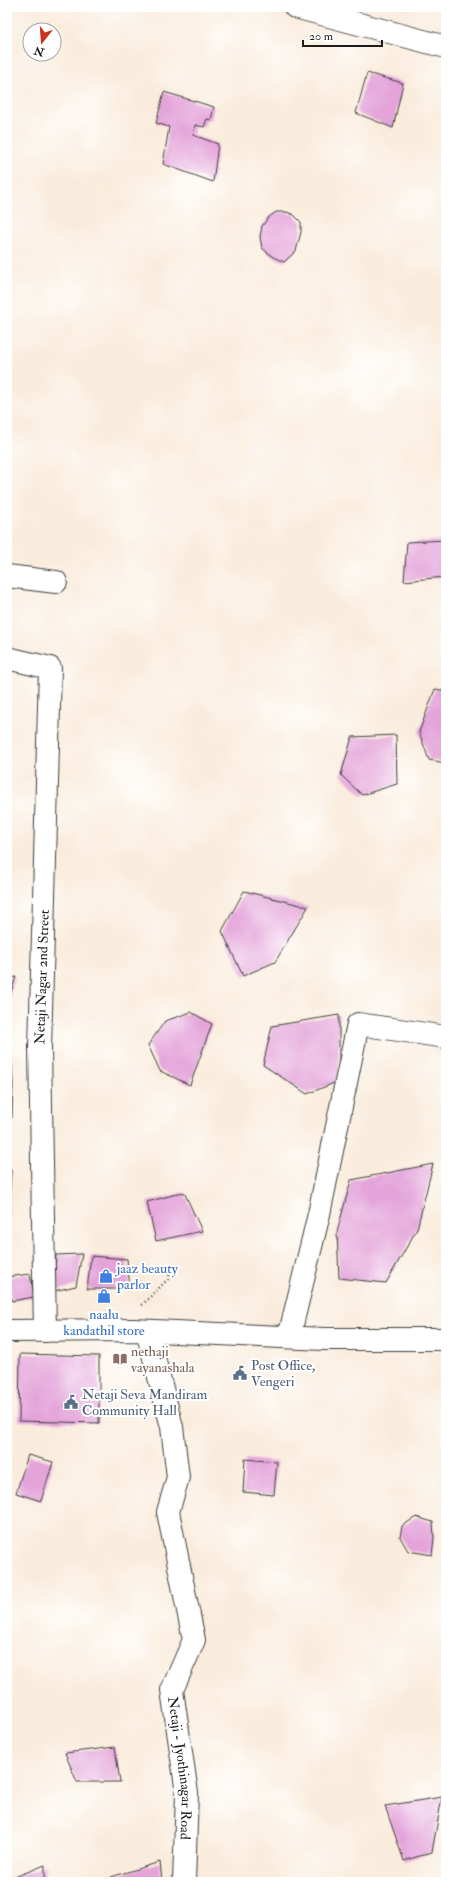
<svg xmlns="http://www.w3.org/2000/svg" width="453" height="1889" viewBox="0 0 453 1889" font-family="'IM FELL Double Pica',serif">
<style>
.building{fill:#e4a4da}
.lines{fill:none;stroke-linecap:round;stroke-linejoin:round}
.minor-casing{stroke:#3d3b39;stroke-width:24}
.major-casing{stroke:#3d3b39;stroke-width:24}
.path{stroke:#3d3b39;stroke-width:2.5;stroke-dasharray:1 3;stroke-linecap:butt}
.minor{stroke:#fff;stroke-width:22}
.major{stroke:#fff;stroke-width:22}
.labels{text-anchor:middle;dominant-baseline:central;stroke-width:4;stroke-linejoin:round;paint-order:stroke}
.street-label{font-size:14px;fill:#1c1c1c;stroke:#fff}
.shop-label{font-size:14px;fill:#366cbe;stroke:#fff;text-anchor:start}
.education-label{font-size:14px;fill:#785e54;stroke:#fff;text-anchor:start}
.service-label{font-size:14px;fill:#4e5e75;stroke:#fff;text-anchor:start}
</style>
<rect width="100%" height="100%" fill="#fff"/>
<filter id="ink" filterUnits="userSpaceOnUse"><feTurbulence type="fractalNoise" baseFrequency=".025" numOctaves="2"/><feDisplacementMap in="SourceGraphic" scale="8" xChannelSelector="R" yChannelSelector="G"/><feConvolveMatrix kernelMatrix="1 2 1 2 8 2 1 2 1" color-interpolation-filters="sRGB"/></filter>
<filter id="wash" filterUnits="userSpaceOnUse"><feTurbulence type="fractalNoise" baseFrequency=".012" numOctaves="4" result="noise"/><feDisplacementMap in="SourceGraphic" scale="16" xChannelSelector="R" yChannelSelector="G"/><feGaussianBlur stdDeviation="0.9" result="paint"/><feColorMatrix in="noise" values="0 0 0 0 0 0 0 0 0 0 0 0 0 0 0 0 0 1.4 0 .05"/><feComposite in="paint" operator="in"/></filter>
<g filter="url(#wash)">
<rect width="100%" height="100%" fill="#f9ecdc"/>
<g id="blocks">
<g class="building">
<polygon points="367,73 403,83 393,128 356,113"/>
<polygon points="164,92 214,107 211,120 207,119 204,127 195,125 193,135 218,144 213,182 163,164 169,127 156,123"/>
<polygon points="276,212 287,212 294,215 301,222 301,232 296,251 284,262 273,257 262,248 260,237 262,226 269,217"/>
<polygon points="446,540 445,577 404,581 407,542"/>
<polygon points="435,689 446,691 446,763 429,760 419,732"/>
<polygon points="396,735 397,784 362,795 341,775 352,737"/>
<polygon points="244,891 308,907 275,962 243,976 222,931"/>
<polygon points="16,977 7,1004 7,979"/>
<polygon points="191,1012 212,1024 190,1085 160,1071 148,1045 165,1021"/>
<polygon points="339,1015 339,1081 307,1094 263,1065 272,1026"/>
<polygon points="11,1052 13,1084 12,1118 7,1119 7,1053"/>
<polygon points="433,1164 417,1229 386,1283 339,1278 337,1232 351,1180"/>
<polygon points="7,1170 11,1170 8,1224 7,1224"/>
<polygon points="184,1192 202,1231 156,1241 147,1202"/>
<polygon points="82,1254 76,1286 54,1291 56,1255"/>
<polygon points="91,1256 127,1259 130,1289 87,1289"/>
<polygon points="30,1274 34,1297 12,1301 7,1285 7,1277"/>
<polygon points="20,1354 99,1356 99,1423 19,1421"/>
<polygon points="28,1455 53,1462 41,1501 16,1493"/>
<polygon points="245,1459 277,1462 274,1495 243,1492"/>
<polygon points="416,1517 433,1522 434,1538 432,1555 408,1551 400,1537 402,1526"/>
<polygon points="115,1747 120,1782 77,1782 65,1753"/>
<polygon points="442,1797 432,1852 404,1861 385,1806"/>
<polygon points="160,1862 162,1882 112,1882 111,1877"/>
<polygon points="45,1865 45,1882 7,1882 7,1880"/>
</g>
</g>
</g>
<g filter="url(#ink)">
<use href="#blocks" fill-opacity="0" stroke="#3d3b39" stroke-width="1"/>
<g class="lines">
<defs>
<g id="minor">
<polyline points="295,7 446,47"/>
<polyline points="7,576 56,582"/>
<polyline points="7,658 50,668 40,1049 45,1331"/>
<path id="s1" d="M 147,1331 L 172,1427 L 178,1477 L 168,1512 L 194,1640 L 172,1690 L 187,1793 L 184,1882"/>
<polyline points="289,1337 319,1214 358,1024 446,1037"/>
</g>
<polyline id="major" points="7,1331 134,1330 324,1339 446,1339"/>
</defs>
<use href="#minor" class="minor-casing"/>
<use href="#major" class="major-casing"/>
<polyline class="path" points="142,1305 168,1279 173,1262"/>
<use href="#minor" class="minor"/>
<use href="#major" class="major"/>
</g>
</g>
<defs>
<symbol id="shop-bare" viewBox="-9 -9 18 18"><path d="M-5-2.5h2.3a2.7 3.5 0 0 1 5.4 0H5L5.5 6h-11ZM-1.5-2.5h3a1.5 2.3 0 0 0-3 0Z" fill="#3f7fe0" stroke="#fff" stroke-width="2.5" paint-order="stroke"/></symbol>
<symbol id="library-bare" viewBox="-9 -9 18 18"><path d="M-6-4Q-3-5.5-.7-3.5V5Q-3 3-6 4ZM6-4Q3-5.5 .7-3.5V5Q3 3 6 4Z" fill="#8d6e63" stroke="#fff" stroke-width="2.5" paint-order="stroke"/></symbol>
<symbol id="civic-bare" viewBox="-9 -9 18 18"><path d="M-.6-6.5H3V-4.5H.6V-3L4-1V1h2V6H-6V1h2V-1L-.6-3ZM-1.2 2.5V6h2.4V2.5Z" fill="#5c6f8a" stroke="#fff" stroke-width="2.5" paint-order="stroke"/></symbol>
</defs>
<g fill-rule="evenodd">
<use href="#shop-bare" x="96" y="1266" width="20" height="20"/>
<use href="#shop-bare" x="94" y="1286" width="20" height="20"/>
<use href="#library-bare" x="110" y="1349" width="20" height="20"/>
<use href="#civic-bare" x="230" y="1363" width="20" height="20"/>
<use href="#civic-bare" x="61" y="1392" width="20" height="20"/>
</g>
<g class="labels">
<g class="street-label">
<text transform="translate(42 977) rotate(-88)">Netaji Nagar 2nd Street</text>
<text stroke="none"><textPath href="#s1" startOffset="450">Netaji - Jyothinagar Road</textPath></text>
</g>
<g class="shop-label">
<text x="117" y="1268">jaaz beauty<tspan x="117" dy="16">parlor</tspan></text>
<text x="104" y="1314" text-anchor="middle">naalu<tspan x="104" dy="16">kandathil store</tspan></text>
</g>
<g class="education-label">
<text x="131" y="1351">nethaji<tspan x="131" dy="16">vayanashala</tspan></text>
</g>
<g class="service-label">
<text x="251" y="1365">Post Office,<tspan x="251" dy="16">Vengeri</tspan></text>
<text x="82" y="1394">Netaji Seva Mandiram<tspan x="82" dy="16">Community Hall</tspan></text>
</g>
</g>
<rect width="453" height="1889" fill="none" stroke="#fff" stroke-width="24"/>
<g transform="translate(42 42) rotate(197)"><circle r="19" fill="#ffffff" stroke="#a4a4a4"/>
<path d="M0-3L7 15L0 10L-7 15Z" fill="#c8321e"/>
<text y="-6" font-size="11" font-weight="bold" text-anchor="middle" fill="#1c1c1c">N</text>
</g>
<path d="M303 40v6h79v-6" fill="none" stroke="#1c1c1c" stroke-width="2"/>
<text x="309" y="40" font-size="12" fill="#1c1c1c" stroke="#ffffff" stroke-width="3" paint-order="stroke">20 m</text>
</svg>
